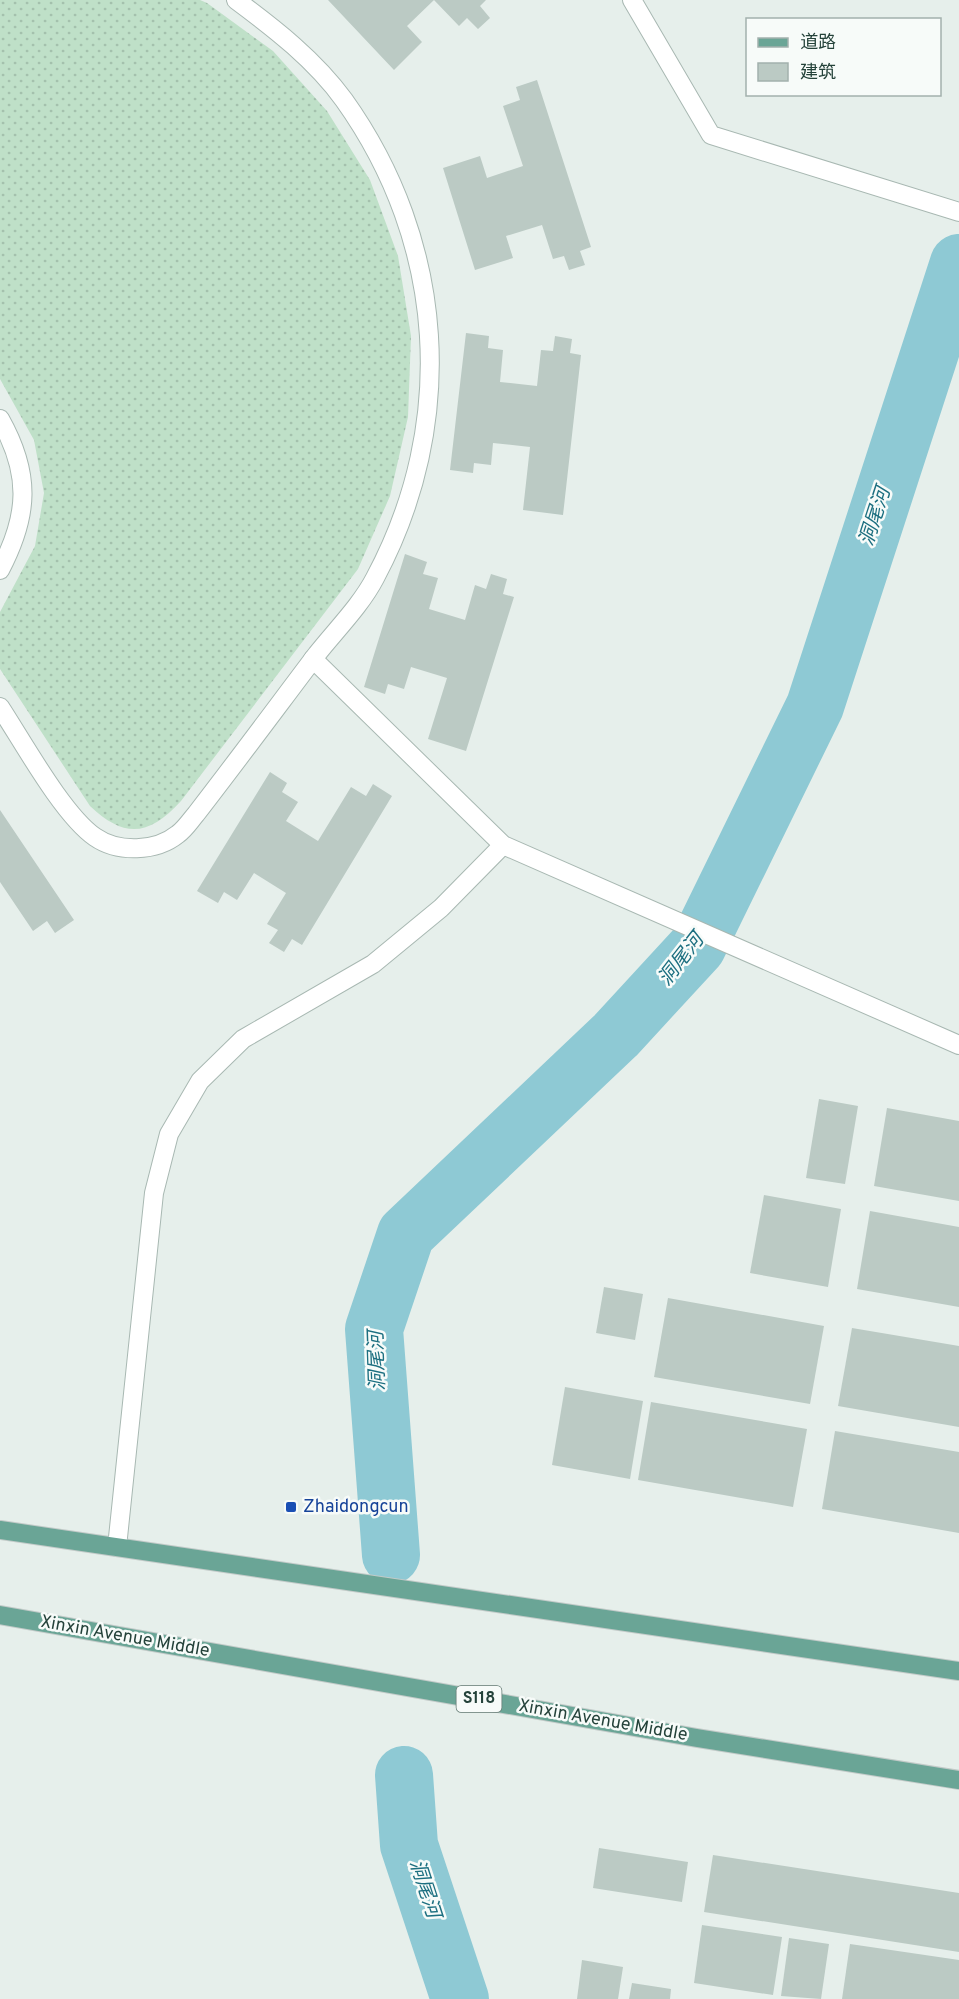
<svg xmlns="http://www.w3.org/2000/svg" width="959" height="1999" viewBox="0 0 959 1999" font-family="Overpass,'Noto Sans SC',sans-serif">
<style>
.garden{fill:url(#garden-dots)}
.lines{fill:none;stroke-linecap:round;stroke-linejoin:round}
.river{stroke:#8ec9d4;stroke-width:58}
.building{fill:#bbcac4}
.minor-casing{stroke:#a8b8b2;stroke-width:20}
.major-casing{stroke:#c2cac8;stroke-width:20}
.minor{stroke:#fff;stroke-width:18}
.major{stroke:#6aa596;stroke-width:18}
.transit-dot{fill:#1a4fb4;stroke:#f7fbf9;stroke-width:2}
.labels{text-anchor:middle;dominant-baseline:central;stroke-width:5;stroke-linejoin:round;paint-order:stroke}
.shield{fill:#f7fbf9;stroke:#637a73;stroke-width:1.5}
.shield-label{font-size:16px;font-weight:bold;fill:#24423a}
.transit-label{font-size:18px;fill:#164399;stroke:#f7fbf9;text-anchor:start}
.street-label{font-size:18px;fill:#24423a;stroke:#f7fbf9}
.water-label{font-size:20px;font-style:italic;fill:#1c6f80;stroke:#f7fbf9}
</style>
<defs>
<pattern id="garden-dots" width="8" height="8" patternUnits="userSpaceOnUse" patternTransform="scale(1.5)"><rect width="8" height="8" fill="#bfe0c8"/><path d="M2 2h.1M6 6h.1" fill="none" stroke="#a4c1ad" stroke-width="1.8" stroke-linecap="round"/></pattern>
</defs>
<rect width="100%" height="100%" fill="#e6efeb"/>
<path class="garden" d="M 0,0 L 200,0 L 207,3 L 273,51 L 327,111 L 370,180 L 398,256 L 411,336 L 408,417 L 390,496 L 358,569 L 181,801 C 149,836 125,839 90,806 L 0,669 L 0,612 L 35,546 L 44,493 L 34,440 L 0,379 Z"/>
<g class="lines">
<g class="river">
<polyline points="391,1555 374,1329 406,1234 616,1035 697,947 815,706 959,263"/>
<polyline points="404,1775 409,1845 460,1999"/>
</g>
</g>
<g class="building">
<polygon points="328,0 434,0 407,26 422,42 394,70"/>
<polygon points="434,0 486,0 480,6 490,18 478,29 467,18 459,26"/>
<polygon points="537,80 591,247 580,251 585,265 569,270 564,256 553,259 542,225 506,236 513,258 475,270 443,168 480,156 487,178 523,166 503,106 520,100 516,87"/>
<polygon points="466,333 489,336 488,348 503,350 500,382 537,386 541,350 553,351 555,336 572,339 570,353 581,355 563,515 523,510 530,447 493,443 491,465 474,463 473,473 450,470"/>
<polygon points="405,554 427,562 423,574 438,578 429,609 465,620 475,585 486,589 491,574 507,579 503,594 514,597 466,751 428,739 447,678 411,667 404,689 388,684 385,694 364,687"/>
<polygon points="270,772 287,783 282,792 298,802 286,821 318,841 351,787 366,796 373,784 392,796 302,945 292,939 284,952 269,943 278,930 267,924 286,893 254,873 237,900 224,892 218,903 197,891"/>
<polygon points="0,810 74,920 55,933 47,921 33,931 0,882"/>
<polygon points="819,1099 858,1106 845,1184 806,1178"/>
<polygon points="887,1108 959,1121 959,1201 874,1186"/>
<polygon points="764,1195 841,1209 828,1287 750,1273"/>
<polygon points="870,1211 959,1227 959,1307 857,1289"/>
<polygon points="604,1287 643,1294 635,1340 596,1333"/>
<polygon points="668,1298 824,1326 810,1404 654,1377"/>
<polygon points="852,1328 959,1346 959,1427 838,1406"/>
<polygon points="565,1387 643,1401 630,1479 552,1465"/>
<polygon points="651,1402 807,1429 793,1507 638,1480"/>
<polygon points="835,1431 959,1452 959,1533 822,1509"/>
<polygon points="599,1848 688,1862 682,1902 593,1888"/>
<polygon points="713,1855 959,1893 959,1952 704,1912"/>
<polygon points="702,1925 782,1937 773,1995 694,1983"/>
<polygon points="789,1938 829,1944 821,1999 781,1996"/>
<polygon points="850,1944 959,1960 959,1999 842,1999"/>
<polygon points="582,1960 623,1967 618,1999 577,1999"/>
<polygon points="632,1983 671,1989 670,1999 629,1999"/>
</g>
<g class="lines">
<defs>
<g id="minor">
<polyline points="632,0 711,135 959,212"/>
<path d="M 0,419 C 31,474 29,515 0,570"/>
<polyline points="313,659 503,845 959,1045"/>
<path d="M 0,707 C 23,742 63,815 95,837 C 118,853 156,852 178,834 C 185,829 190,821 196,814 C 237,761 277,707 317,654 C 336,630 361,605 375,578 C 458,423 446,243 344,100 C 315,60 275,29 236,0"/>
<polyline points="117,1547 154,1193 169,1134 200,1081 243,1039 373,964 441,908 503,845"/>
</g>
<g id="major">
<polyline points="0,1530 959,1671"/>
<polyline points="0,1615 697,1738 959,1780"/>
</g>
</defs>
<use href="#minor" class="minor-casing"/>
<use href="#major" class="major-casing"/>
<use href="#minor" class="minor"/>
<use href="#major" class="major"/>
</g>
<rect class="transit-dot" x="285" y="1501" width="12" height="12" rx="3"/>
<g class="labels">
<rect class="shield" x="456.5" y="1686" width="45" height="26" rx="4.5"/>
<g class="shield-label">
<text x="479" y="1699">S118</text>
</g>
<g class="transit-label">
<text x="303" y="1507">Zhaidongcun</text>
</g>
<g class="street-label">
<text transform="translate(125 1637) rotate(10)">Xinxin Avenue Middle</text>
<text transform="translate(603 1721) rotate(10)">Xinxin Avenue Middle</text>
</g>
<g class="water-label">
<text transform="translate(876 517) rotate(-72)">洞尾河</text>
<text transform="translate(682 960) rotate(-52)">洞尾河</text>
<text transform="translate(378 1361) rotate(-92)">洞尾河</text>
<text transform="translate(424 1889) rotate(72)">洞尾河</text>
</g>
</g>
<rect x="746" y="18" width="195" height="78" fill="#f7fbf9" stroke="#a3b1ad" stroke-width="1.5"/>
<rect x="758" y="38" width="30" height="9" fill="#6aa596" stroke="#a3b1ad" stroke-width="1.5"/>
<text x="800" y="48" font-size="18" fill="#24423a">道路</text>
<rect x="758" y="63" width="30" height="18" fill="#bbcac4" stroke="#a3b1ad" stroke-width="1.5"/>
<text x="800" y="78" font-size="18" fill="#24423a">建筑</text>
</svg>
